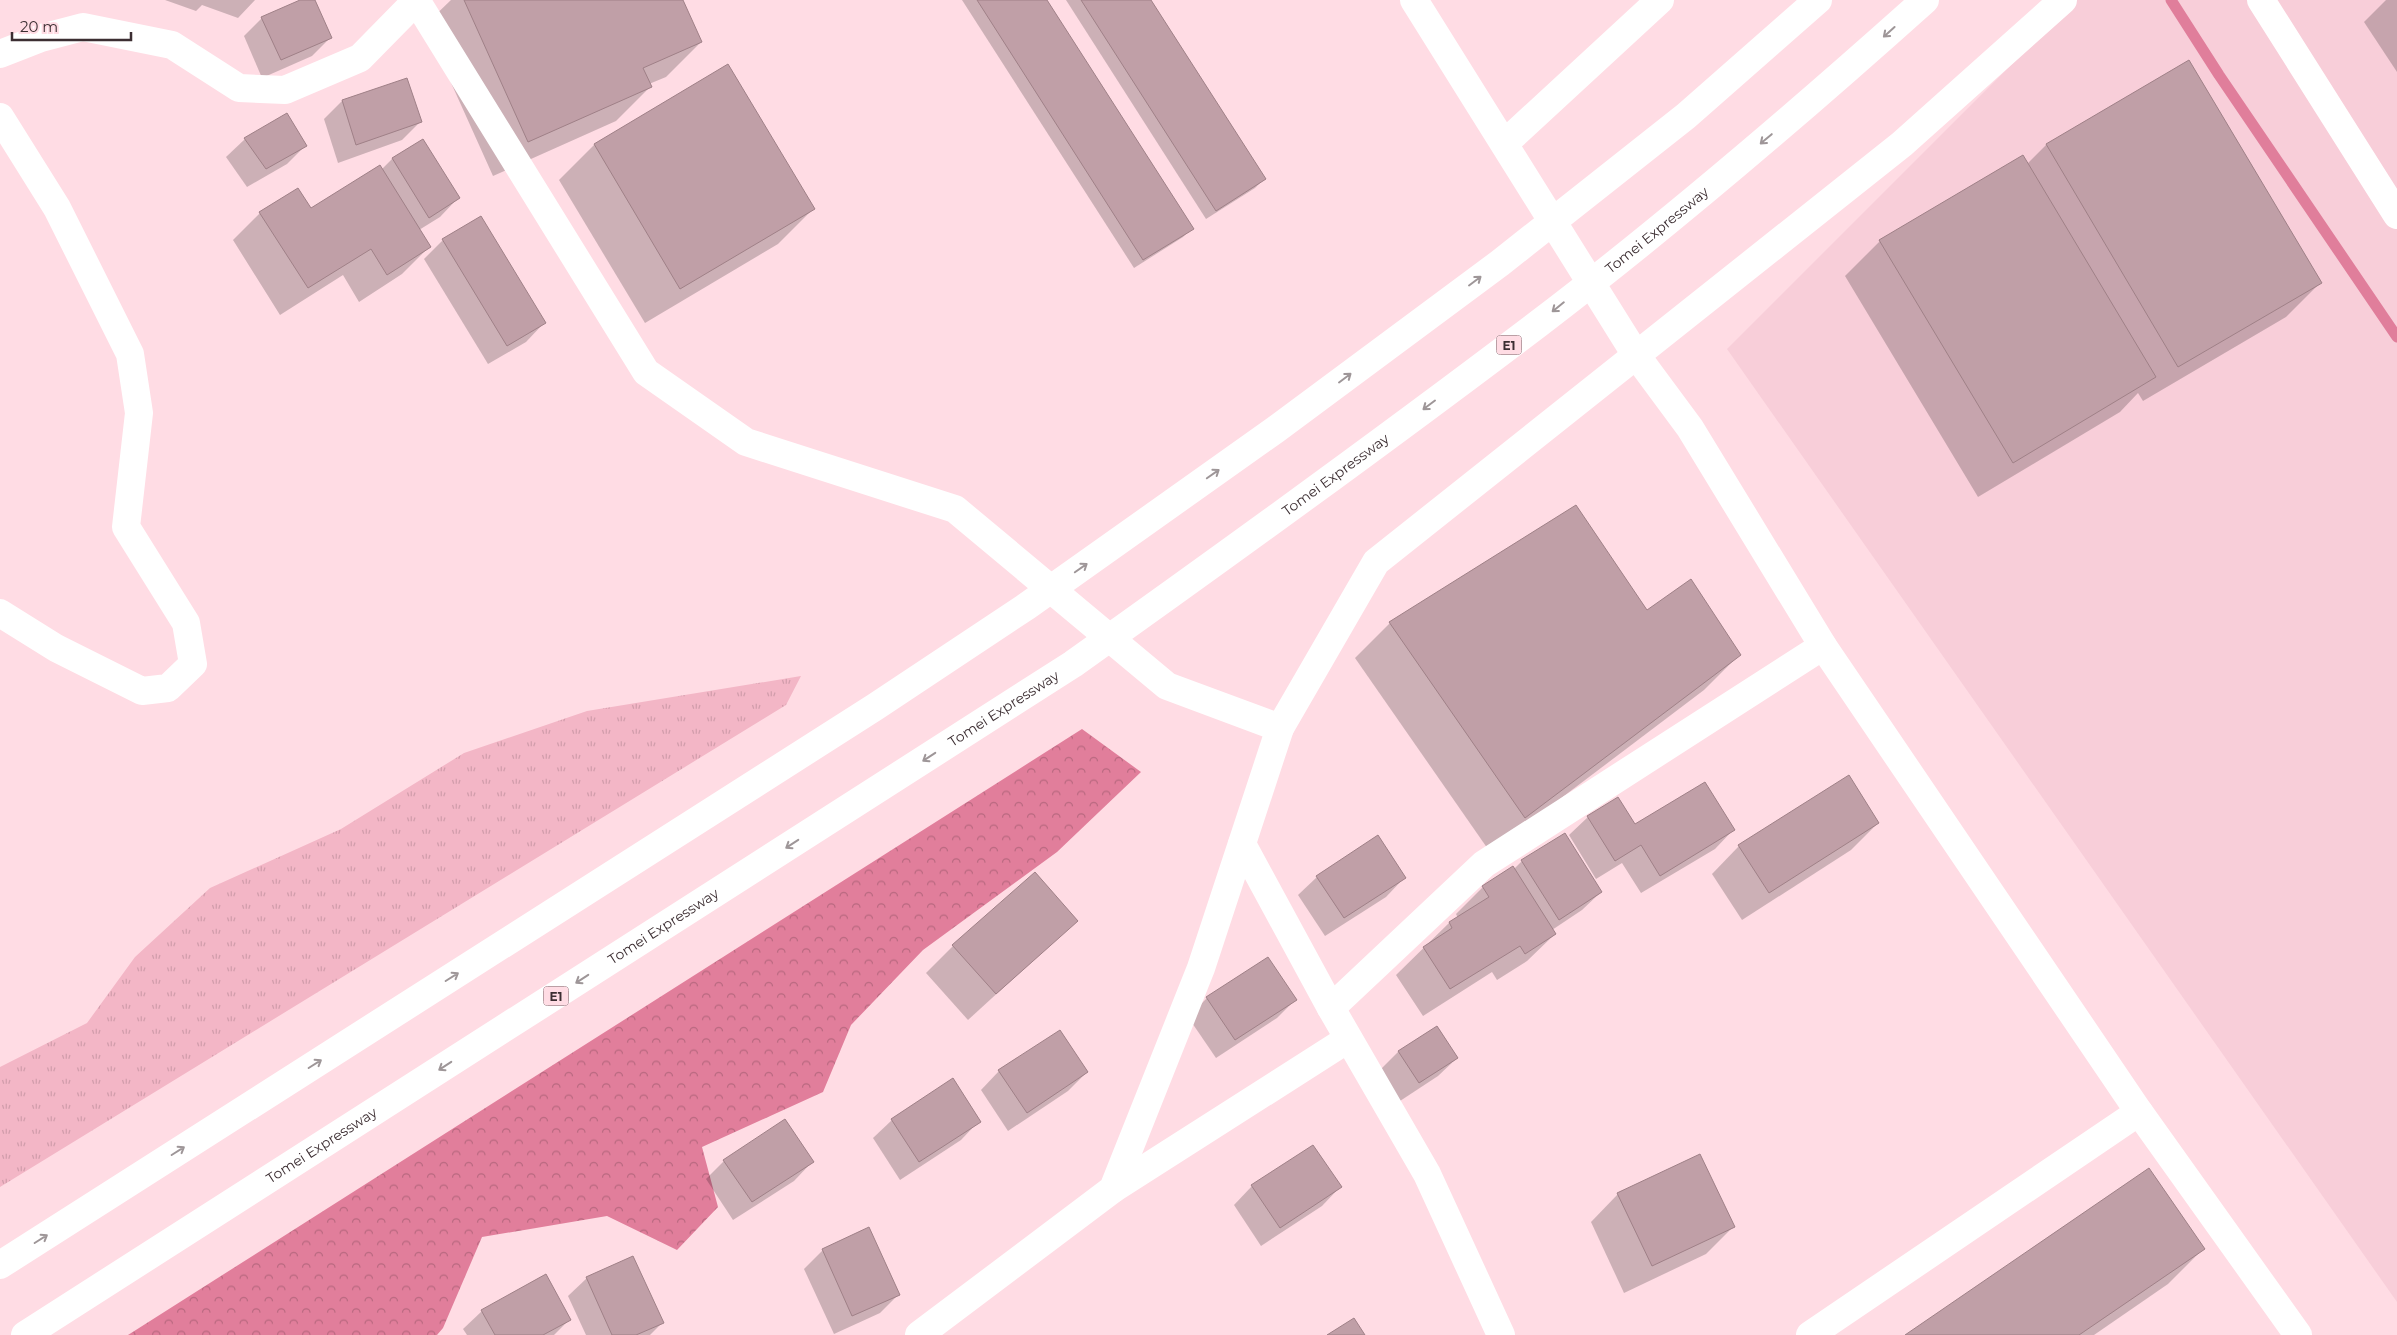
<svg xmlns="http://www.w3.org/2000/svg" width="2397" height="1335" viewBox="0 0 2397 1335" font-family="Montserrat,sans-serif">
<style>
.built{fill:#f8ced9}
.grass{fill:url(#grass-tufts)}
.forest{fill:url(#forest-crowns)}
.shadow{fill:#0003}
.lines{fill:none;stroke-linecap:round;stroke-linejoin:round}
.stream{stroke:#e07e9b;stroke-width:11}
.building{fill:#c09fa7;stroke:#9f8087}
.street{stroke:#fff;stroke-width:28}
.secondary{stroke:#fff;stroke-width:28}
.highway{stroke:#fff;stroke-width:28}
.oneway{stroke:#9e9698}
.labels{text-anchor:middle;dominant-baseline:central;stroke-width:5;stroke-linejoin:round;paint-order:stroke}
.shield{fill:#ffdce4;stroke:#766267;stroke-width:1}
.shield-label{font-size:12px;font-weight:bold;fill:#3c2e32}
.street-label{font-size:14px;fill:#3c2e32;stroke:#ffdce4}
</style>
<defs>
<pattern id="grass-tufts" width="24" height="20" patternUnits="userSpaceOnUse" patternTransform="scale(1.25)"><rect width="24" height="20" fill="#f3b6c6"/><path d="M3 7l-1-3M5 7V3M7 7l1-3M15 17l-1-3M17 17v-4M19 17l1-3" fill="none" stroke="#d19dab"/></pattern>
<pattern id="forest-crowns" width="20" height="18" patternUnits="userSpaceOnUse" patternTransform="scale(1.25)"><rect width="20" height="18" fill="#e17e9b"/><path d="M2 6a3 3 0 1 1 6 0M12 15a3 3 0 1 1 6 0" fill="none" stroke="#b8687f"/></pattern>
</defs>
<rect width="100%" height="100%" fill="#ffdce4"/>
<polygon class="built" points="2076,0 2397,0 2397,1302 1727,349"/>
<polygon class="grass" points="801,676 786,705 0,1187 0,1067 87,1023 135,957 210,888 341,829 464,753 587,711"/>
<polygon class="forest" points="1082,729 1141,772 1057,852 923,950 851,1025 823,1092 702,1147 718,1207 677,1250 607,1216 482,1237 443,1328 437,1335 128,1335"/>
<g class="shadow">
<polygon points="165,0 255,0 238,18 202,5 196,11"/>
<polygon points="303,0 314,0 330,38 312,56 262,78 244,36 262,18"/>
<polygon points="451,0 682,0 701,42 666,77 649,84 651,86 616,121 493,176 425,25"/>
<polygon points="962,0 1046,0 1192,228 1183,237 1134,268"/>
<polygon points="1066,0 1150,0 1264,179 1255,188 1206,219"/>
<polygon points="2386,0 2397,0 2397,72 2364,22"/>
<polygon points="2189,61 2321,282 2286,317 2143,401 2138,393 2120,412 1978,497 1845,276 1880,241 2027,164 2046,145"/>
<polygon points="728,66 813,209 778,244 645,323 559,180 594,145"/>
<polygon points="342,101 420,122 402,140 338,163 324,119"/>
<polygon points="245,139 305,146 287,164 247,187 226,157"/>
<polygon points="422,141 458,198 440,217 419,230 429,247 402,274 359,302 343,275 280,315 233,240 260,213 310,210 381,170 392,159"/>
<polygon points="443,240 544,323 526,342 488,364 424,259"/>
<polygon points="1647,612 1739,655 1704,690 1490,852 1355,658 1390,623"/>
<polygon points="1588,817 1635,826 1733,830 1715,849 1641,893 1622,863 1596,879 1569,835"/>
<polygon points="1878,823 1851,850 1742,920 1712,874 1739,846"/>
<polygon points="1522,861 1601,892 1582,910 1552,930 1555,934 1527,961 1497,980 1492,972 1423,1016 1396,975 1449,923 1458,918 1456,914 1483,887 1514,869"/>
<polygon points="1317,877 1404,878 1386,897 1325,936 1298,895"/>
<polygon points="1076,921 968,1020 926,973 953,946"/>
<polygon points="1207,998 1295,1000 1277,1018 1216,1058 1188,1017"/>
<polygon points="1398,1052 1457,1058 1438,1076 1400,1101 1380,1070"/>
<polygon points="999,1071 1087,1072 1068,1091 1008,1131 981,1090"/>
<polygon points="892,1120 979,1121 961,1140 900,1180 873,1138"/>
<polygon points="724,1161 812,1162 794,1181 733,1220 706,1179"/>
<polygon points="1252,1186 1340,1187 1322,1206 1261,1246 1234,1205"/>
<polygon points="1618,1194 1733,1227 1706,1254 1624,1293 1591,1222"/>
<polygon points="2203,1249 2168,1284 2094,1335 1908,1335"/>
<polygon points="823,1250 898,1295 880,1313 834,1334 804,1269"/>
<polygon points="587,1278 662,1323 650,1335 586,1335 568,1296"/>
<polygon points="482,1311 570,1319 554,1335 467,1335 463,1329"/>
</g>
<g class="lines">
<polyline class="stream" points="2171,0 2219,75 2397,337"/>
</g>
<g class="building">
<polygon points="300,0 315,0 332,38 281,60 261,17"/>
<polygon points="464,0 683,0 702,42 643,68 652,87 528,142"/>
<polygon points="977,0 1047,0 1194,229 1143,260"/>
<polygon points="1081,0 1151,0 1266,179 1216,211"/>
<polygon points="2189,60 2322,283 2178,367 2046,144"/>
<polygon points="728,64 815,209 680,289 594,144"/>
<polygon points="407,78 422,122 356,145 342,100"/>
<polygon points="287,113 307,146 266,169 244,138"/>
<polygon points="423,139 460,198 429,218 392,158"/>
<polygon points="2023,155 2156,377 2013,463 1879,240"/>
<polygon points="380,165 431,247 387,275 371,249 308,288 259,212 298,188 311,208"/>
<polygon points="481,216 546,323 507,346 442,239"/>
<polygon points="1576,505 1647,610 1691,579 1741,655 1525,818 1389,622"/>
<polygon points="1849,775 1879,823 1769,893 1738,845"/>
<polygon points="1705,782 1735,830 1660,876 1641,845 1615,861 1587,816 1618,797 1635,824"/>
<polygon points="1565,833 1602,892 1559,920 1521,860"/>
<polygon points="1378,835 1406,878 1344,918 1316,876"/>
<polygon points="1513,866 1556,934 1525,954 1520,946 1450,989 1423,947 1452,928 1449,922 1489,897 1482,886"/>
<polygon points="1035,872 1078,921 996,994 952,945"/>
<polygon points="1268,957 1297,1000 1235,1040 1206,997"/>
<polygon points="1437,1026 1458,1058 1419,1083 1398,1051"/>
<polygon points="1060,1030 1088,1072 1027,1113 998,1070"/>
<polygon points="953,1078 981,1122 919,1162 891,1119"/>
<polygon points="785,1119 814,1162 752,1202 723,1160"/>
<polygon points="1313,1145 1342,1187 1280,1228 1251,1185"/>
<polygon points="1700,1154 1735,1227 1652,1266 1617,1193"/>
<polygon points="2149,1168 2205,1249 2079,1335 1905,1335"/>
<polygon points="869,1227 900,1295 852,1316 822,1249"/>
<polygon points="633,1256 664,1323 636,1335 612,1335 586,1277"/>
<polygon points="546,1274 571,1320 543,1335 495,1335 481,1310"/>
<polygon points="1354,1318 1365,1335 1327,1335"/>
</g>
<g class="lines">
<g class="street">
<polyline points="2261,0 2397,215"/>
<polyline points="0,54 41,38 83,27 172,45 239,88 285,90 360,58 417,0"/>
<polyline points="0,117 57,208 130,354 139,413 126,527 186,623 193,664 168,688 142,691 56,648 0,613"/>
<polyline points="1505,143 1660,0"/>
<polyline points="1242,844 1331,1008 1427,1174 1501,1335"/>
<polyline points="1331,1008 1484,864 1823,646"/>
<polyline points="1113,1189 1348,1039"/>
<polyline points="1810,1335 2139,1112"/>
</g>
<g class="secondary">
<polyline points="416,0 646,372 746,442 955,509 1167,686 1280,728"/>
<polyline points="1414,0 1636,355 1690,428 1823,646 2139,1112 2298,1335"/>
<polyline points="919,1335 1113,1189 1201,968 1280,728 1376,562 1902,144 2063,0"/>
</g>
<g class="highway">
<polyline points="0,1265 875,707 1027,606 1275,430 1500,263 1686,116 1818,0"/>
<path id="s1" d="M 25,1335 L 1073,664 C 1229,553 1385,440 1538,324 C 1672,222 1800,112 1925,0"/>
</g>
</g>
<defs><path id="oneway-shaft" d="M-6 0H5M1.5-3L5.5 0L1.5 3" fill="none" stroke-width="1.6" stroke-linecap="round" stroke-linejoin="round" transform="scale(1.25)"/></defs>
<g class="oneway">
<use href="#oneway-shaft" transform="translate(1889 32) rotate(138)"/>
<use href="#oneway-shaft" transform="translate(1766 139) rotate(140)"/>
<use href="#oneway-shaft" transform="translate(1475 281) rotate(-37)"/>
<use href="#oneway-shaft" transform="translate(1558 307) rotate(141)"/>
<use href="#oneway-shaft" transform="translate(1345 378) rotate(-37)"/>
<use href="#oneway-shaft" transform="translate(1429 405) rotate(143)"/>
<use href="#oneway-shaft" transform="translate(1213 474) rotate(-35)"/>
<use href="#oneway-shaft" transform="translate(1081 568) rotate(-35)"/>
<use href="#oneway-shaft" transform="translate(929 757) rotate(147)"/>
<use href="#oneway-shaft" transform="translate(792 844) rotate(147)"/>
<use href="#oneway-shaft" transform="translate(452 977) rotate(-32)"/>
<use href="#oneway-shaft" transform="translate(582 979) rotate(147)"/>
<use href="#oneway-shaft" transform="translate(315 1064) rotate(-32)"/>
<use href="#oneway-shaft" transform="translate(445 1066) rotate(147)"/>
<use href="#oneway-shaft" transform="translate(178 1151) rotate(-32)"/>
<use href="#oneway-shaft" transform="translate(41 1239) rotate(-32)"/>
</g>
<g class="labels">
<g class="shield">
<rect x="1496.5" y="335.5" width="25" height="19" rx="4"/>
<rect x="543.5" y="986.5" width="25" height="19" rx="4"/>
</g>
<g class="shield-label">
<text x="1509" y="345">E1</text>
<text x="556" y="996">E1</text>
</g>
<g class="street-label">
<text stroke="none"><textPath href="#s1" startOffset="1972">Tomei Expressway</textPath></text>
<text stroke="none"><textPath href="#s1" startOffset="1568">Tomei Expressway</textPath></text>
<text stroke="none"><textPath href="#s1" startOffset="1162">Tomei Expressway</textPath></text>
<text stroke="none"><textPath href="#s1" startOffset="758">Tomei Expressway</textPath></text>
<text stroke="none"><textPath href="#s1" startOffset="352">Tomei Expressway</textPath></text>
</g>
</g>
<path d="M12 32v8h119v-8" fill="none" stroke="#3c2e32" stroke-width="2.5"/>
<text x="20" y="32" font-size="15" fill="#3c2e32" stroke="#ffdce4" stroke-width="4" paint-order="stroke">20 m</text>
</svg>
